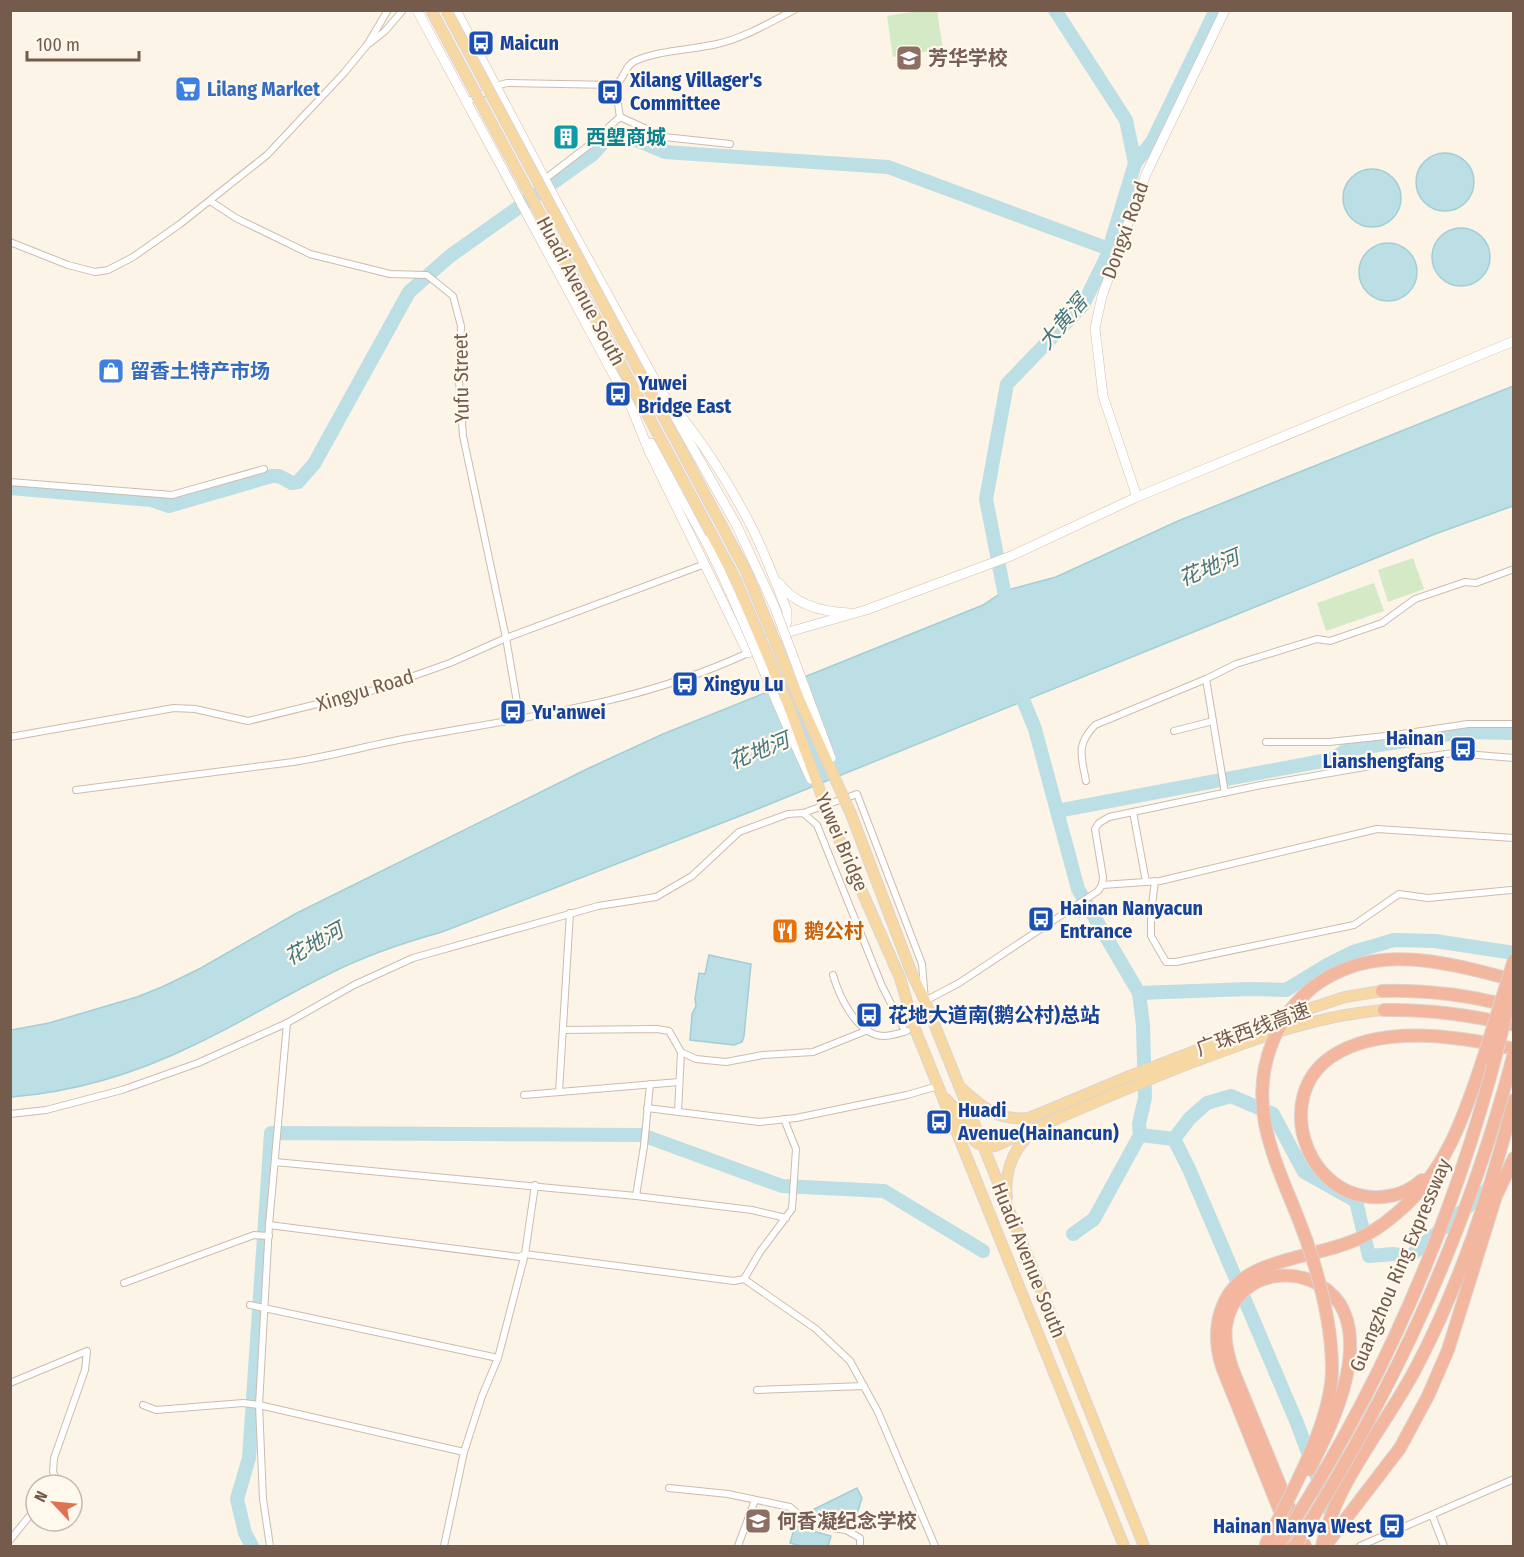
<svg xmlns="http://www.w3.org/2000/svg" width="1524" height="1557" viewBox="0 0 1524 1557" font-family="'Fira Sans Condensed','Noto Sans SC',sans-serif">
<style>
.green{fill:#d4e9c6}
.water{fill:#bcdee5;stroke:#a2ced6;stroke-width:1.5}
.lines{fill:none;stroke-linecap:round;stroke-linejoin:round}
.river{stroke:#bcdee5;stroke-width:14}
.street-casing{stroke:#cdbcad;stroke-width:8}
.secondary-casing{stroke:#d2beae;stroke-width:10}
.primary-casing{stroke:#dbd4d0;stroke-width:12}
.highway-casing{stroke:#dbd4d0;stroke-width:14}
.street{stroke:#fff;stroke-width:6}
.secondary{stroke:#fff;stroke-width:9}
.primary{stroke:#f7d8a2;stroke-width:10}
.highway{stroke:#f3b7a0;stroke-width:12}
.secondary-bridge-casing{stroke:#d2beae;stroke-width:10;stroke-linecap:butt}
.primary-bridge-casing{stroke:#dbd4d0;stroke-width:12;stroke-linecap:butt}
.highway-bridge-casing{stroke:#dbd4d0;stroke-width:14;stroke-linecap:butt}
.secondary-bridge{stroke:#fff;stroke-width:9}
.primary-bridge{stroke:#f7d8a2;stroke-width:10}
.highway-bridge{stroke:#f3b7a0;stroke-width:12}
.labels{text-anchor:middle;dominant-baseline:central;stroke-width:4.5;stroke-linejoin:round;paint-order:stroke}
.transit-label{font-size:20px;font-weight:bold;fill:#164399;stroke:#fef8ed;text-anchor:start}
.education-label{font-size:20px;font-weight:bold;fill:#785e54;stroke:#fef8ed;text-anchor:start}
.shop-label{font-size:20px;font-weight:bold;fill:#366cbe;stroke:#fef8ed;text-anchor:start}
.culture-label{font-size:20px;font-weight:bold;fill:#0d838f;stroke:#fef8ed;text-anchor:start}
.street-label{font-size:20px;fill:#745b4c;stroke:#fef8ed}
.food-label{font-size:20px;font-weight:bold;fill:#c56008;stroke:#fef8ed;text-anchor:start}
.water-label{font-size:21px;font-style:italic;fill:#437680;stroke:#fef8ed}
</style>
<rect width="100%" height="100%" fill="#fcf4e7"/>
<g class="green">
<polygon points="918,11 937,11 943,49 893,57 887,16"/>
<polygon points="1413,558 1424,589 1388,602 1378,570"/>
<polygon points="1374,583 1384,611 1326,631 1317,603"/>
</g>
<g class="water">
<circle cx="1445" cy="182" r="29"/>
<circle cx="1372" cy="198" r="29"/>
<circle cx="1461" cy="257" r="29"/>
<circle cx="1388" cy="272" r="29"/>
<path d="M 1513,386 L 1513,506 L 1435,534 L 750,812 L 442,932 C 402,943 364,956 327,975 C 282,997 239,1024 194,1045 C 137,1073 74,1092 11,1097 L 11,1030 L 49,1023 L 137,997 L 162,987 L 201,968 L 295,914 L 589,768 L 663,734 L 983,605 L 1004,591 L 1056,577 L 1178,521 Z"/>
<polygon points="709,955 751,964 744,1036 742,1042 734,1045 690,1040 692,1014 696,1006 695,999 699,973 705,974"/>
<path d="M 857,1488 L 862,1498 L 856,1517 C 840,1523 831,1524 814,1521 L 810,1511 Z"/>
<polygon points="795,1526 831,1536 828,1546 801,1546 790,1543"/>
</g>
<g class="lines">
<g class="river">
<polyline points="1135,163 1152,142 1216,10"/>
<polyline points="554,182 593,154 604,142 620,133 665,152 888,167 1109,249"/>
<polyline points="10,488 151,500 169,506 272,476 279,476 292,483 298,482 314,464 409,292 450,256 543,190"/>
<polyline points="1011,606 1004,591 986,499 1007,384 1083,305 1107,256 1135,163 1126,120 1055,10"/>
<polyline points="1017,685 1035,729 1078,889 1139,993 1143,1025 1145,1098 1139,1124 1140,1135 1094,1219 1073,1234"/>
<polyline points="1057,811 1333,759 1346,750 1463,732 1514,733"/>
<polyline points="1139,993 1249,989 1286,990 1327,965 1353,952 1394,940 1435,941 1514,953"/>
<polyline points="1140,1135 1174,1139 1190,1118 1207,1103 1231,1096 1273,1114 1304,1172 1356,1201 1369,1256 1394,1254 1409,1257 1493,1185"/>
<polyline points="1174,1139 1189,1169 1236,1279"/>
<polyline points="1244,1298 1297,1423 1329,1509"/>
<polyline points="252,1546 245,1533 237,1499 249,1458 271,1133 642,1135 782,1186 884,1191 983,1251"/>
</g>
<defs>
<g id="street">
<polyline points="370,43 385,31 403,10"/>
<path d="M 467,102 L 496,86 L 507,83 L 615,85 C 625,79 624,66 635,61 C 660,50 691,50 717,44 C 744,38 769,23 794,10"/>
<polyline points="620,117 664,137 730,144"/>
<polyline points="545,179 588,146 620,117 615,85"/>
<polyline points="210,201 236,218 310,254 390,274 427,275 453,296 461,326 459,381 463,436 506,638 520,720"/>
<polyline points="10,242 68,265 95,272 108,270 133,257 180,224 267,155 344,73 367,45 388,10"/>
<polyline points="10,482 172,495 264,469"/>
<polyline points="1206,679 1225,793"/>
<polyline points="1174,731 1213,721"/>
<polyline points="10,737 174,708 195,709 248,721 374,690 450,663 506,638 705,564"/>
<polyline points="1266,742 1329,742 1395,735 1468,724 1514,724"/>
<path d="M 1086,781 C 1081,755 1076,745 1095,725 L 1206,679 L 1236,664 L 1317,639 L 1330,641 L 1382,623 L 1415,599 L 1465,582 L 1476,583 L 1514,569"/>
<path d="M 76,790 C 148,781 220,772 293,762 C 332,756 370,745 409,738 C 526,717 638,704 748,653"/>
<polyline points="1133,812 1146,882"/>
<polyline points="803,813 857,794 922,964 925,1001 959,983 1098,891 1102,885 1103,877 1095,829 1099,823 1109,817 1261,785 1405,760 1453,753 1514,758"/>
<polyline points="1155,881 1151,913 1151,936 1166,962 1176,962 1354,925 1399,894 1428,898 1511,890 1514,891"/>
<polyline points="1102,885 1160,881 1377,829 1514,838"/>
<path d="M 833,975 C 839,996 857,1035 883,1036 C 891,1036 900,1033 907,1031"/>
<polyline points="563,1030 657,1029 669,1031 681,1052 678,1112"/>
<polyline points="681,1052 696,1059 726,1062 763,1055 813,1052 868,1030"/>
<polyline points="559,1092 570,913"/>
<polyline points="524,1095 679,1082"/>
<polyline points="647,1108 759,1122 796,1118 907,1095 938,1086"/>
<polyline points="10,1114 46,1110 122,1090 198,1063 287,1023 354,985 413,958 598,906 656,897 692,876 739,832 788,814 803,813 817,825 882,986 905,1031"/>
<polyline points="275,1162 636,1196 752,1210 786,1218"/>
<polyline points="636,1196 644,1146 650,1084"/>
<polyline points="269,1225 519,1257 525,1254 734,1281 744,1279 760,1252 792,1209 796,1149 784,1119"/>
<polyline points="744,1279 816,1329 850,1361 878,1412 935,1546"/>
<polyline points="124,1283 254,1235 269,1236"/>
<polyline points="250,1305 498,1358"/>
<polyline points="10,1383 87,1351 85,1370 54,1458 53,1472 57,1481 54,1485"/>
<polyline points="757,1390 864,1386"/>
<polyline points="143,1405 156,1410 243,1403 259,1405 464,1452"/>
<polyline points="669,1488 728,1494 790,1507 803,1518 818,1526 846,1530 860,1538 860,1546"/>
<polyline points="1432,1515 1444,1546"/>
<polyline points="10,1540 36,1508"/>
<polyline points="270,1546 263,1499 259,1405 269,1225 287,1023"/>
<polyline points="444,1546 464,1452 482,1396 498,1358 525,1254 535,1185"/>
<polyline points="738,1546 755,1500"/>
<polyline points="1360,1546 1514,1479"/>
</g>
<g id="secondary">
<polyline points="417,10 632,409 649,451 748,653 772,639 792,631 866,610 1011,556 1137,497 1514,341"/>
<path d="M 456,10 L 560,208 L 662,393 C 695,431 725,476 749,522 C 764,550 775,581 787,611 L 787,622 L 780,634"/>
<polyline points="673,413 737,526"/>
<polyline points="651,443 705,540"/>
<polyline points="1137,497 1103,396 1095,328 1102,296 1146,174 1225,10"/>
<path d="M 779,583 C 795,605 823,612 849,613"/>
</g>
<g id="primary">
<polyline points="851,814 912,974 925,1001 1144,1546"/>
<polyline points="831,821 900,978 915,1029 1124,1546"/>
<path d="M 961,1088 C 983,1108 998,1121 1029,1118 L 1127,1077 L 1272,1021 L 1345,997 L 1382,991"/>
<path d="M 946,1099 C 950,1104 955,1108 959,1114 C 971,1130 968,1149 995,1146 C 1061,1117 1128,1087 1196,1061 C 1258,1038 1318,1015 1384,1010"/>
<path d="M 1007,1197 C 1004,1173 1013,1148 1032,1133"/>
</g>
<g id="highway">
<polyline points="1483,972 1514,980"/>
<path d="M 1382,991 C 1425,990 1468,995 1509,1006"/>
<path d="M 1384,1010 C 1429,1009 1471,1015 1514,1025"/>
<path d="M 1422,1180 C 1408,1193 1390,1198 1371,1197 C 1304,1192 1274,1096 1331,1057 C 1379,1024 1460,1036 1514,1049"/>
<path d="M 1294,1546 L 1222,1367 C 1210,1329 1219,1288 1258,1270 C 1284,1258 1315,1254 1342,1245 C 1362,1239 1381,1227 1397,1213 C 1445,1173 1464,1117 1483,1059"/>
<path d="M 1305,1546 L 1232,1368 C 1228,1354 1224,1340 1226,1326 C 1234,1268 1309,1259 1340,1304"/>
<path d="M 1322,1546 C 1337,1479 1386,1426 1417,1366 C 1461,1282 1490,1192 1514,1100"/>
<polyline points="1325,1546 1400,1448 1428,1396 1448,1350 1496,1196 1514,1158"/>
</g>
</defs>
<use href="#street" class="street-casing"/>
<use href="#secondary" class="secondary-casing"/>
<use href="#primary" class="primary-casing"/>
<use href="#highway" class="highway-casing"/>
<use href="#street" class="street"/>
<use href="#secondary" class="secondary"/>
<use href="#primary" class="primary"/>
<use href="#highway" class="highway"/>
<defs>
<g id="secondary-bridge">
<polyline points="737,526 775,608 831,758"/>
<path d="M 705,540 C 745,617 773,700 811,779"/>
</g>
<g id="primary-bridge">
<polyline points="431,10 735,578 788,704 831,821"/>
<polyline points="446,10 746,571 799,699 851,814"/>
</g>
<g id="highway-bridge">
<polyline points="1483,1059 1514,960"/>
<path d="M 1309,1470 C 1332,1426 1368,1351 1340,1304"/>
<path d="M 1265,1546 C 1289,1496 1334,1420 1332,1365 C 1331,1324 1321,1283 1308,1245 C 1285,1176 1242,1115 1273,1041 C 1281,1020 1296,1001 1313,987 C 1364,948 1425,957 1483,972"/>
<path d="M 1278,1546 C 1391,1374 1470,1182 1514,980"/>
<path d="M 1295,1546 C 1394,1390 1467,1233 1514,1053"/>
</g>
</defs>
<use href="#secondary-bridge" class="secondary-bridge-casing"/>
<use href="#primary-bridge" class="primary-bridge-casing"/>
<use href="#highway-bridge" class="highway-bridge-casing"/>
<use href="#secondary-bridge" class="secondary-bridge"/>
<use href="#primary-bridge" class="primary-bridge"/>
<use href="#highway-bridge" class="highway-bridge"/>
</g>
<defs>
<symbol id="bus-square" viewBox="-11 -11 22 22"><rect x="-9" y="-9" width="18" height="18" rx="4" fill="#1a4fb4" stroke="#fef8ed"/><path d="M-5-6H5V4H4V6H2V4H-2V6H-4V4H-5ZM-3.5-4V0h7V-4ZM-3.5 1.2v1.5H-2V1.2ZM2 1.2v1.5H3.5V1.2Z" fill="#fff"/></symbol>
<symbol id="school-square" viewBox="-11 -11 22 22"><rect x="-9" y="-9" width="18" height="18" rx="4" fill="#8d6e63" stroke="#fef8ed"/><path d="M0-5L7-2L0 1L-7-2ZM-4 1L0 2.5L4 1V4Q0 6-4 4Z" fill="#fff"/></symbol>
<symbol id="supermarket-square" viewBox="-11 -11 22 22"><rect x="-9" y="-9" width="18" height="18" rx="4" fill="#3f7fe0" stroke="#fef8ed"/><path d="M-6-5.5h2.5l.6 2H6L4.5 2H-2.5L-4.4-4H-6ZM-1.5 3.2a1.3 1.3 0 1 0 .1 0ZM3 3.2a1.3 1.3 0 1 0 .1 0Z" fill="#fff"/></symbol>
<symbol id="building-square" viewBox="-11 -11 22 22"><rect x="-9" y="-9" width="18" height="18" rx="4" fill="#0f9aa8" stroke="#fef8ed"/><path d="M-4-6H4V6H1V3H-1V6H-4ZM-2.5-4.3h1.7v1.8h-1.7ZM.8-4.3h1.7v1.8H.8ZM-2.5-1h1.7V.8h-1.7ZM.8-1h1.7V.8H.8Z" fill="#fff"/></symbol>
<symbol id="shop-square" viewBox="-11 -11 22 22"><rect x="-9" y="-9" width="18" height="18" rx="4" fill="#3f7fe0" stroke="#fef8ed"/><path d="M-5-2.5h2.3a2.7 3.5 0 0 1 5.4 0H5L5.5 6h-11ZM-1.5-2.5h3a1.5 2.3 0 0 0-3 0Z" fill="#fff"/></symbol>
<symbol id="restaurant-square" viewBox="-11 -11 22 22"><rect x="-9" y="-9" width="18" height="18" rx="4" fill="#e8710a" stroke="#fef8ed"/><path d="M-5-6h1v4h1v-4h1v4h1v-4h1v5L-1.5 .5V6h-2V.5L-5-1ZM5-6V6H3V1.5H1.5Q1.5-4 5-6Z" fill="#fff"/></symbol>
</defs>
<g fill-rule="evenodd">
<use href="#bus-square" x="466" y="28" width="30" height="30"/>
<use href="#school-square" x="894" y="43" width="30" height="30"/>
<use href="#supermarket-square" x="173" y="74" width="30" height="30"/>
<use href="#bus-square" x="595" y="77" width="30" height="30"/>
<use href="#building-square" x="551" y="122" width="30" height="30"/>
<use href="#shop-square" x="96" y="356" width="30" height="30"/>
<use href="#bus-square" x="603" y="379" width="30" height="30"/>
<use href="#bus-square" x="670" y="669" width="30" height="30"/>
<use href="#bus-square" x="498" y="697" width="30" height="30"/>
<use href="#bus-square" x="1448" y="734" width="30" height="30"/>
<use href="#bus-square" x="1026" y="904" width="30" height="30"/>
<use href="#restaurant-square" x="770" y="916" width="30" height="30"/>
<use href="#bus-square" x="854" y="1000" width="30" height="30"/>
<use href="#bus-square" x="924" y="1107" width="30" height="30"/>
<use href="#school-square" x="743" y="1506" width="30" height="30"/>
<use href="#bus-square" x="1377" y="1511" width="30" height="30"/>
</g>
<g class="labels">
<g class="transit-label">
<text x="500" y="43">Maicun</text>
<text x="630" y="80">Xilang Villager's<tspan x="630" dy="23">Committee</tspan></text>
<text x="638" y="383">Yuwei<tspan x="638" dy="23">Bridge East</tspan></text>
<text x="704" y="684">Xingyu Lu</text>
<text x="532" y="712">Yu'anwei</text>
<text x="1444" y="738" text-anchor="end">Hainan<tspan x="1444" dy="23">Lianshengfang</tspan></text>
<text x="1060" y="908">Hainan Nanyacun<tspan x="1060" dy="23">Entrance</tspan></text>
<text x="888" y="1015">花地大道南(鹅公村)总站</text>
<text x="958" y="1110">Huadi<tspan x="958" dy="23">Avenue(Hainancun)</tspan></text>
<text x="1372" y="1526" text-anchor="end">Hainan Nanya West</text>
</g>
<g class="education-label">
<text x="928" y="58">芳华学校</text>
<text x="777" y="1521">何香凝纪念学校</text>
</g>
<g class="shop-label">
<text x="207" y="89">Lilang Market</text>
<text x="130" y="371">留香土特产市场</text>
</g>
<g class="culture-label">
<text x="586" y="137">西塱商城</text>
</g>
<g class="street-label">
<text transform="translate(1125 230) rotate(-70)">Dongxi Road</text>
<text transform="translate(581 291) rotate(62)">Huadi Avenue South</text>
<text transform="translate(461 378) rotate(-91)">Yufu Street</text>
<text transform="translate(365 690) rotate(-17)">Xingyu Road</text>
<text transform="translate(842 842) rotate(67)">Yuwei Bridge</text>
<text transform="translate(1253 1029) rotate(-20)">广珠西线高速</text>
<text transform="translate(1029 1260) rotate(68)">Huadi Avenue South</text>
<text transform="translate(1400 1265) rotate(-67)">Guangzhou Ring Expressway</text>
</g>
<g class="food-label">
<text x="804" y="931">鹅公村</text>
</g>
<g class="water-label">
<text transform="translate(1063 322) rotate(-50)">大黄滘</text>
<text transform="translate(1209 568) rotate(-22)">花地河</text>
<text transform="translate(759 751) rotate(-22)">花地河</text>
<text transform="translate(314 944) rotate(-29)">花地河</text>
</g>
</g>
<rect width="1524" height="1557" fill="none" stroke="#745b4c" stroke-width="24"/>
<g transform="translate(54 1503) rotate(296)"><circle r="28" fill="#fef8ed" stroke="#c7b9ad" stroke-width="1.5"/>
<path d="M0-4.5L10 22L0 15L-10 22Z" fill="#e07251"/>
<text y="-9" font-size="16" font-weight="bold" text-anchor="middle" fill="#745b4c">N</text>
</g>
<path d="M27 51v9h112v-9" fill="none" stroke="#745b4c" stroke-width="3"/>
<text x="36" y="51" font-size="18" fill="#745b4c" stroke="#fef8ed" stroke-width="4.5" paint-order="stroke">100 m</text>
</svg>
